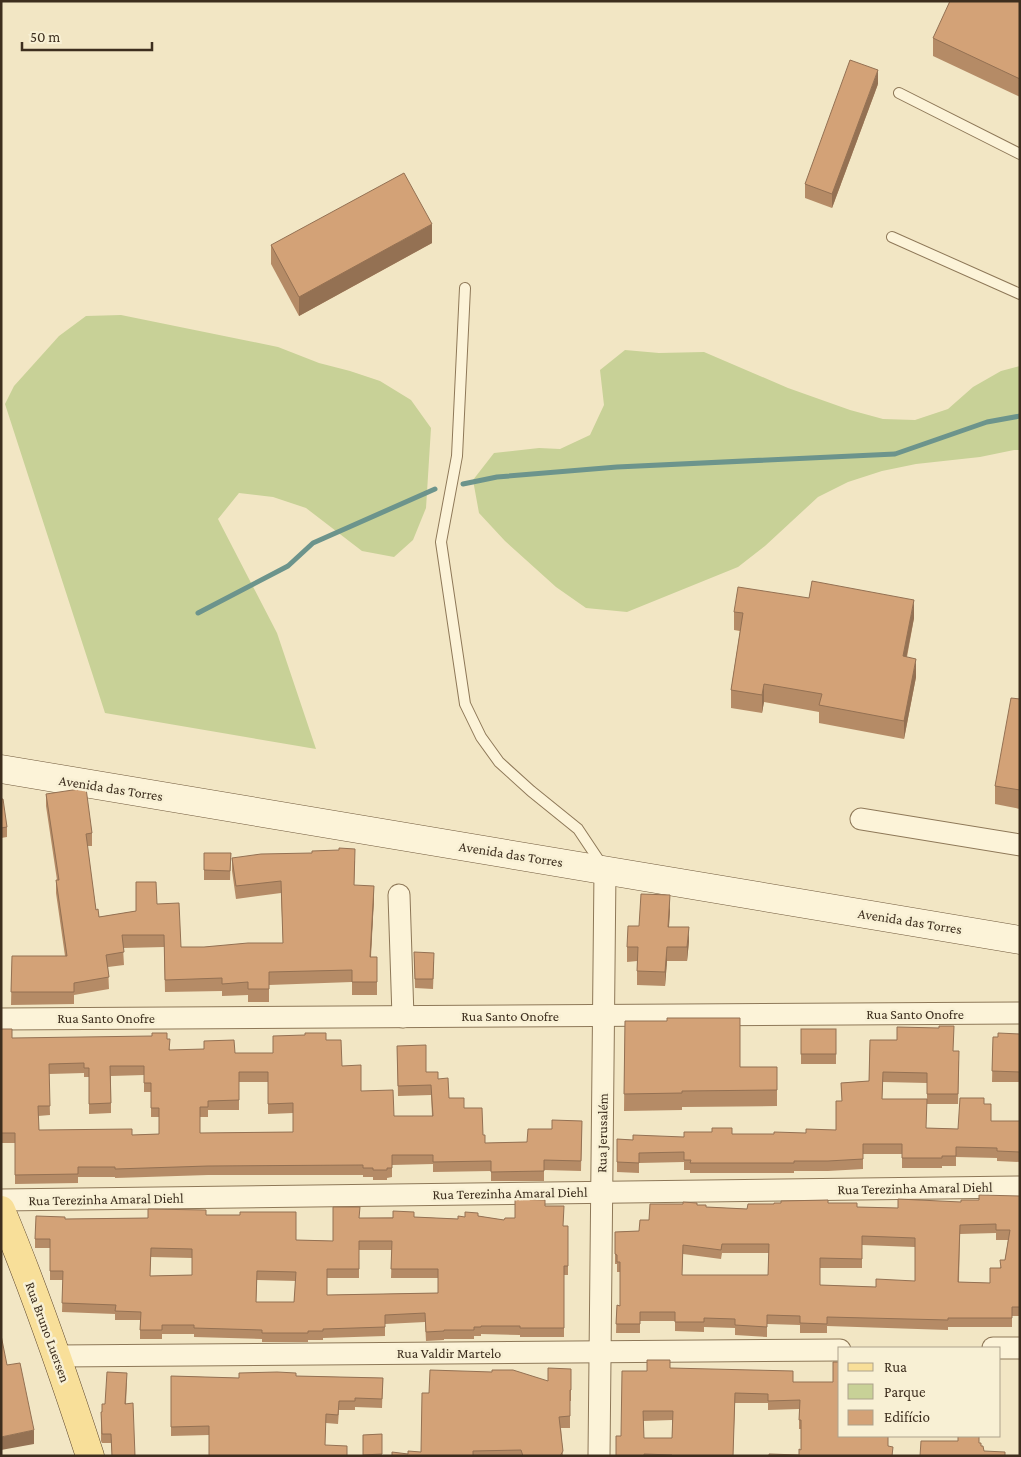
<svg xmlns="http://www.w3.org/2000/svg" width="1021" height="1457" viewBox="0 0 1021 1457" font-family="'Crimson Pro',serif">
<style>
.green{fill:#c8d197}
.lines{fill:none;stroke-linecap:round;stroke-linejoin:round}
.stream{stroke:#6c948c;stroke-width:5}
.service-casing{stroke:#8e7858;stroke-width:12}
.minor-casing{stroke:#8e7858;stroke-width:23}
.secondary-casing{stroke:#70593c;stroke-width:29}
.primary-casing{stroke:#5c452d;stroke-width:29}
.service{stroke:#fcf3d8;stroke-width:10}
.minor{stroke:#fcf3d8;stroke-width:21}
.secondary{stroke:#fcf3d8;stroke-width:28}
.primary{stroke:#f8df99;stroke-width:28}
.wall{fill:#b58b66;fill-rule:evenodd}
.shaded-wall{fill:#947153}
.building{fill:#d3a277;stroke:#947153;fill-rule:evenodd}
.labels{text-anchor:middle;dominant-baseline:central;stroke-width:5;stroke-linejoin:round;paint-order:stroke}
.street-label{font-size:14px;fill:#3d2e1e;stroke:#f8f0d4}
</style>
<rect width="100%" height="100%" fill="#f2e6c4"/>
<g class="green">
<polygon points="121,315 278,347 319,363 350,371 380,381 411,400 431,428 426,508 413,540 394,557 362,551 306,508 273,497 239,493 218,519 277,633 316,749 105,713 5,404 14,386 59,336 86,316"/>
<polygon points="625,350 659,353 704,352 788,388 850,410 883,419 915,420 948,409 973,387 1001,371 1020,366 1020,450 1014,450 980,457 916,464 882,471 848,482 818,497 765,546 738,567 627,612 586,608 556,587 505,541 479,513 473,480 494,453 539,448 560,449 590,435 604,405 600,370"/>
</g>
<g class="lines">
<g class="stream">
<polyline points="463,484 497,477 617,467 895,454 987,422 1020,416"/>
<polyline points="198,613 288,566 313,543 435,489"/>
</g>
<defs>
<g id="service">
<polyline points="899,93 1020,154"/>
<polyline points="892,237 1020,294"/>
<polyline points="465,288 457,456 441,542 465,704 481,737 499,762 531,791 578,829 602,865"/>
</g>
<g id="minor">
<polyline points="861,819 1020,845"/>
<polyline points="399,895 403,1017"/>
<polyline points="1,1019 1020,1013"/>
<polyline points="1,1200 1020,1187"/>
<polyline points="993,1348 1020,1348"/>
<polyline points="58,1356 840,1350"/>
<polyline points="599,1456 605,870"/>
</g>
<polyline id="secondary" points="1,769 1020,940"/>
<path id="primary" d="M 1,1210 C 35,1291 63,1373 90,1456"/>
</defs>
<use href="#service" class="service-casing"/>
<use href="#minor" class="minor-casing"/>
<use href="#secondary" class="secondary-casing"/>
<use href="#primary" class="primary-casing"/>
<use href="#service" class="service"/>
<use href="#minor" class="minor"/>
<use href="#secondary" class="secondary"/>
<use href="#primary" class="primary"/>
</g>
<g class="wall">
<polygon points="1020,1 1020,97 933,56 933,38"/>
<polygon points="878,84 832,208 805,198 805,184"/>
<polygon points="432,243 299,316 271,264 271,245"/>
<polygon points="734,612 914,618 907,657 916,677 904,739 819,723 819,712 764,702 762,713 731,708 731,690 740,631 734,630"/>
<polygon points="1020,699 1020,809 995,804 995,786"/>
<polygon points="46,794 92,833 92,846 87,846 96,910 99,917 136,911 157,904 181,947 204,947 283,943 281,893 236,899 232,871 232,858 355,861 354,885 374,898 371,957 377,957 377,995 352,995 352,982 269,985 269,1002 248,1002 248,995 222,996 222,991 165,992 164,947 123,948 124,965 108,967 109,989 74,995 74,1004 11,1005 12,956 65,956 56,893 56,880 57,880 46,806"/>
<polygon points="1,799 7,827 7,837 1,838"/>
<polygon points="204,853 231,853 230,880 204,880"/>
<polygon points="670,909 669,927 689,941 687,961 667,961 665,986 637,985 637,961 627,962 627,947 639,926"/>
<polygon points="414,952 434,962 433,989 415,988"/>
<polygon points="625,1021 740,1067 777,1067 777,1106 682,1107 682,1110 624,1111"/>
<path d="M 1,1029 L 12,1038 L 167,1039 L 170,1050 L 235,1053 L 273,1053 L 326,1040 L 342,1066 L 361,1091 L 394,1116 L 432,1116 L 431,1095 L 398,1096 L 397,1046 L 426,1072 L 438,1079 L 449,1098 L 464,1108 L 483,1135 L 485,1143 L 527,1142 L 552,1129 L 582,1121 L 581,1171 L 544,1170 L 544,1181 L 491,1181 L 491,1171 L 433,1172 L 433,1164 L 392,1165 L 392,1177 L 387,1178 L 387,1180 L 373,1180 L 373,1177 L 363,1177 L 363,1175 L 208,1175 L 115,1178 L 115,1177 L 78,1177 L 78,1183 L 15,1184 L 15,1143 L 1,1143 ZM 84,1073 L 84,1077 L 89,1077 L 89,1114 L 111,1113 L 111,1076 L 144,1075 L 144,1092 L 151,1092 L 151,1117 L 159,1117 L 159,1134 L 132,1135 L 39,1130 L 38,1116 L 50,1115 L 49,1074 ZM 239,1082 L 268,1082 L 268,1114 L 293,1113 L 293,1132 L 200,1133 L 200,1117 L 208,1117 L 208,1110 L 239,1110 Z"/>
<rect x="801" y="1029" width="35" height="35"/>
<polygon points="1020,1034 1020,1082 992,1082 993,1037 998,1037"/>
<polygon points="870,1040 953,1051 959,1062 958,1104 927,1104 927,1083 883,1082 882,1099 926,1128 958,1129 984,1104 991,1121 1020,1121 1020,1162 997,1161 997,1158 956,1157 956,1166 942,1166 942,1168 902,1168 902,1154 863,1154 863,1169 828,1171 794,1171 794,1173 690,1173 690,1170 684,1170 684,1162 639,1163 639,1173 617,1172 617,1139 633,1140 732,1134 774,1134 806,1133 836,1130 842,1101 841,1083 869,1081"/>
<path d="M 1020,1196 L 1020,1316 L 1012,1316 L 1012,1327 L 948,1327 L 948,1330 L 827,1326 L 827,1333 L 800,1333 L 800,1325 L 767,1324 L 767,1337 L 735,1335 L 735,1328 L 704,1327 L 704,1332 L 675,1331 L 675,1321 L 640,1321 L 640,1333 L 616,1333 L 617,1305 L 620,1306 L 620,1272 L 617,1272 L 617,1264 L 615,1264 L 615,1232 L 639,1231 L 649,1220 L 697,1205 L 706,1207 L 747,1209 L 774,1204 L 828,1203 L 857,1207 L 898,1208 ZM 996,1233 L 996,1240 L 1008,1240 L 1005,1260 L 990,1283 L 959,1282 L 960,1234 ZM 862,1245 L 915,1247 L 915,1281 L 876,1287 L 820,1285 L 820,1268 L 862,1268 ZM 722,1253 L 769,1253 L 768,1275 L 682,1275 L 683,1254 L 721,1259 Z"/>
<path d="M 545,1206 L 563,1226 L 568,1226 L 568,1275 L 564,1275 L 564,1337 L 520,1337 L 520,1335 L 481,1334 L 481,1336 L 474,1336 L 474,1339 L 444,1339 L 444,1340 L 426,1341 L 425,1322 L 385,1324 L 385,1336 L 323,1338 L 323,1340 L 308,1340 L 308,1342 L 262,1342 L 262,1339 L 194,1337 L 194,1334 L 162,1334 L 162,1339 L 140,1339 L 140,1320 L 115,1320 L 115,1314 L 62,1312 L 63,1280 L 50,1280 L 50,1248 L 35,1248 L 35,1239 L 65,1219 L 148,1218 L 206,1215 L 296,1240 L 333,1241 L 360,1218 L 414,1217 L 458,1219 L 465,1217 L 478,1216 L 504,1220 L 515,1218 ZM 359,1250 L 392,1250 L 391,1278 L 438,1278 L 438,1293 L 327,1295 L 327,1278 L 359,1278 ZM 151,1257 L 192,1258 L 192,1275 L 150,1276 ZM 257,1280 L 296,1281 L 294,1302 L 256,1302 Z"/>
<path d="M 670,1368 L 793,1382 L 888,1446 L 893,1456 L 799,1455 L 801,1450 L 801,1429 L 799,1429 L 799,1409 L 768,1410 L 768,1403 L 735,1403 L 733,1456 L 743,1456 L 616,1456 L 621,1436 L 647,1371 ZM 672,1420 L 672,1438 L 644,1438 L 643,1421 Z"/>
<polygon points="571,1369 571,1401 570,1401 570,1428 561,1428 563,1456 392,1456 421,1452 429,1393 548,1381"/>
<polygon points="171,1376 239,1378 296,1376 383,1378 382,1408 355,1407 355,1410 339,1410 338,1424 326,1423 209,1435 171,1436"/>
<polygon points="127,1382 126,1404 135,1456 112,1456 111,1443 102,1443 101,1441 101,1412 102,1412 102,1404 105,1404"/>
<polygon points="382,1434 382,1456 363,1456 363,1435"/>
</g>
<g class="shaded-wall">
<polygon points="878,70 878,84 832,208 832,194"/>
<polygon points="432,224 432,243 299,316 299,297"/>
<polygon points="914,600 914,618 903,674 903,656"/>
<polygon points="916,659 916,677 904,739 904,721"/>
<polygon points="764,684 764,702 762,713 762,695"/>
<polygon points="374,886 374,898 370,969 370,957"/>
<polygon points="670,895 670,909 668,941 668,927"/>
<polygon points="689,927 689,941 687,961 687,947"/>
<polygon points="667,947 667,961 665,986 665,972"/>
<polygon points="34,1430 34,1444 1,1450 1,1437"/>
</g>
<g class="building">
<polygon points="950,1 1020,1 1020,79 933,38"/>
<polygon points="850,60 878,70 832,194 805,184"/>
<polygon points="404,173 432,224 299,297 271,245"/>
<polygon points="812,581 914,600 903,656 916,659 904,721 819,705 822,694 764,684 762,695 731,690 743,613 734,612 738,587 809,598"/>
<polygon points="1011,698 1020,699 1020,790 995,786"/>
<polygon points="86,788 92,833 86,834 96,910 98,909 99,917 136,911 136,882 156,882 157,904 179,903 181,947 204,947 248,943 283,943 281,881 236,886 232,858 261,854 312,853 312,851 339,850 339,848 355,849 354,885 374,886 370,957 377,957 377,982 352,982 352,970 269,972 269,989 248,989 248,982 222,984 222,978 165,980 164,935 122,935 124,952 106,955 109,977 74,983 74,992 11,992 12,956 67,956 56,880 59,880 46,794"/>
<polygon points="1,799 3,799 7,827 1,828"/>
<polygon points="204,853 231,853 230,871 204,870"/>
<polygon points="641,894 670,895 668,927 689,927 687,947 667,947 665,972 637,971 638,947 627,947 628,926 639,926"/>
<polygon points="414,952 434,953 433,979 415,979"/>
<polygon points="667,1018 740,1018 740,1067 777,1067 777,1090 682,1091 682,1093 624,1094 625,1021 667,1021"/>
<polygon points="939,1026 954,1026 953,1051 959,1051 958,1094 927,1094 927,1073 883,1072 882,1099 927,1099 926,1128 958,1129 960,1098 984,1098 984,1104 991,1104 991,1121 1020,1121 1020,1152 997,1151 997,1148 956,1147 956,1156 942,1156 942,1158 902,1158 902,1144 863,1144 863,1159 828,1161 794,1161 794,1163 690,1163 691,1160 684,1160 684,1152 639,1153 639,1163 617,1162 617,1139 633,1140 633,1135 684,1137 684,1132 712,1132 712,1128 732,1128 732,1134 774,1134 774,1132 806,1133 806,1129 836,1130 836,1101 842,1101 841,1083 869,1081 870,1040 897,1040 897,1027 939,1028"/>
<path d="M 1,1029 L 12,1029 L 12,1038 L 152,1036 L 152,1033 L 167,1033 L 167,1039 L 170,1039 L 169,1050 L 204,1049 L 204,1041 L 234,1040 L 235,1053 L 273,1053 L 273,1036 L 305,1035 L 305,1033 L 326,1033 L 326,1040 L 341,1040 L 342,1066 L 361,1065 L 361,1091 L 393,1090 L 394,1116 L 433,1116 L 431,1085 L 398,1086 L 397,1046 L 426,1045 L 426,1072 L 438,1072 L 438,1079 L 448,1078 L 449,1098 L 464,1098 L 464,1108 L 482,1108 L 483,1135 L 485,1135 L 485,1143 L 527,1142 L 528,1129 L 552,1129 L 552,1120 L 582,1121 L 581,1161 L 544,1160 L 544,1171 L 491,1172 L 491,1161 L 433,1162 L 433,1155 L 392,1155 L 392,1168 L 387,1168 L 387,1170 L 373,1170 L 373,1168 L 363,1168 L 363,1165 L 208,1166 L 115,1169 L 115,1167 L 78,1167 L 78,1174 L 15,1175 L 15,1133 L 1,1133 ZM 84,1063 L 84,1068 L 89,1068 L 89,1104 L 111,1103 L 110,1066 L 144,1066 L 144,1083 L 151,1083 L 151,1108 L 159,1108 L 159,1134 L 132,1135 L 132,1129 L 39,1130 L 38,1106 L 50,1106 L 49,1064 ZM 239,1072 L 268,1072 L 268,1104 L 293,1103 L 293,1132 L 200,1133 L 200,1107 L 208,1107 L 208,1101 L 239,1100 Z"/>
<rect x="801" y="1029" width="35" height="25"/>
<polygon points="998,1033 1020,1034 1020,1072 992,1071 993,1037 998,1037"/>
<path d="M 979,1195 L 1020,1196 L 1020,1307 L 1012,1307 L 1012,1318 L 948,1318 L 948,1320 L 827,1317 L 827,1324 L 800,1323 L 800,1316 L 767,1315 L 767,1327 L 735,1325 L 735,1319 L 704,1318 L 704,1322 L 675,1322 L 675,1312 L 640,1312 L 640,1324 L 616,1324 L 617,1305 L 620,1306 L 620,1262 L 617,1262 L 617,1255 L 615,1254 L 615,1232 L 639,1231 L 640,1220 L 649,1220 L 650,1204 L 683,1204 L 683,1202 L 697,1203 L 697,1205 L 706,1205 L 706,1207 L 747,1209 L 748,1204 L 774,1204 L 774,1203 L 781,1203 L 781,1201 L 828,1200 L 828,1203 L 857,1203 L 857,1207 L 898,1208 L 898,1199 L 961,1202 L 961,1200 L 979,1200 ZM 996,1224 L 996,1230 L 1010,1230 L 1005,1260 L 1000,1260 L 1001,1268 L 990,1268 L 990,1283 L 958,1282 L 960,1225 ZM 862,1236 L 915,1238 L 915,1281 L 876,1279 L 876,1287 L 820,1285 L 820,1258 L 862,1259 ZM 722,1244 L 769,1244 L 768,1275 L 682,1275 L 683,1245 L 721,1250 Z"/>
<path d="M 515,1199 L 545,1200 L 545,1206 L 564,1206 L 563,1226 L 568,1226 L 568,1266 L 564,1266 L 564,1328 L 520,1328 L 520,1326 L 481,1326 L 481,1327 L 474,1327 L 474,1330 L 444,1330 L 444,1331 L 426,1332 L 425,1313 L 385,1315 L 385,1327 L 323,1329 L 323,1331 L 308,1331 L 308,1333 L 262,1333 L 262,1330 L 194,1328 L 194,1325 L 162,1325 L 162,1330 L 140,1330 L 141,1312 L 115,1311 L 116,1305 L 62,1303 L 63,1271 L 50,1271 L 50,1239 L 35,1239 L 36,1216 L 65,1217 L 65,1219 L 148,1218 L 148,1209 L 206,1210 L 206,1215 L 240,1215 L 240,1212 L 296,1212 L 296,1240 L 333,1241 L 333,1207 L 360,1207 L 359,1218 L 393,1218 L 393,1211 L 414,1212 L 414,1217 L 458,1219 L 458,1216 L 465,1217 L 465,1212 L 478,1213 L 478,1216 L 504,1220 L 505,1218 L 515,1218 ZM 359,1241 L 392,1241 L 391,1269 L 438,1269 L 438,1293 L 327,1295 L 327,1269 L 359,1269 ZM 151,1248 L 192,1249 L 192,1275 L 150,1276 ZM 257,1271 L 296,1272 L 294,1302 L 256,1302 Z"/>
<polygon points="1,1335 7,1365 20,1363 34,1430 1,1437"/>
<path d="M 647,1360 L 670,1360 L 670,1368 L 793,1371 L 793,1382 L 833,1382 L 833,1362 L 840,1362 L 840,1436 L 888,1436 L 888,1446 L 893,1447 L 892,1456 L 769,1456 L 769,1454 L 799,1455 L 799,1449 L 801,1450 L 801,1420 L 799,1420 L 800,1400 L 768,1401 L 768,1394 L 735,1393 L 733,1456 L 743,1456 L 672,1456 L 672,1455 L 644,1454 L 644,1456 L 616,1456 L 616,1436 L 621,1436 L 622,1371 L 647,1371 ZM 643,1411 L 673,1411 L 672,1438 L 644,1438 Z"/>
<polygon points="548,1368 571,1369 571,1390 570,1390 570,1416 559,1417 563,1451 560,1456 523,1456 521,1450 473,1451 473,1456 392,1456 392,1452 408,1454 408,1451 421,1452 422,1393 429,1393 430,1370 492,1372 492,1370 513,1370 548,1381"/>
<polygon points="107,1372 127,1373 125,1404 133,1403 135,1456 112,1456 111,1434 102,1434 101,1412 102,1412 102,1404 105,1404"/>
<polygon points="277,1372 296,1373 296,1376 383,1378 382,1399 355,1398 355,1401 339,1401 338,1415 326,1414 325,1445 347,1446 347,1456 209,1456 209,1426 171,1427 171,1376 239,1378 239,1373"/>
<polygon points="382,1434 382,1454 363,1455 363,1435"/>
<polygon points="958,1436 979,1436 979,1443 981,1443 981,1446 983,1446 984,1451 1005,1452 1005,1456 920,1456 921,1441 958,1441"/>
</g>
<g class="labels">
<g class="street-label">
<text transform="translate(111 788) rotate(9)">Avenida das Torres</text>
<text transform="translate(511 854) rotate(9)">Avenida das Torres</text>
<text transform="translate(910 921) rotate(9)">Avenida das Torres</text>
<text x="915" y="1014">Rua Santo Onofre</text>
<text x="510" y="1016">Rua Santo Onofre</text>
<text x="106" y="1018">Rua Santo Onofre</text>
<text transform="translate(602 1133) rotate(-89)">Rua Jerusalém</text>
<text transform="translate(915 1188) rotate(-1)">Rua Terezinha Amaral Diehl</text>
<text transform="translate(510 1193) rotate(-1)">Rua Terezinha Amaral Diehl</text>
<text transform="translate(106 1199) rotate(-1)">Rua Terezinha Amaral Diehl</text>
<text transform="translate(48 1332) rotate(70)">Rua Bruno Luersen</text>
<text x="449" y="1353">Rua Valdir Martelo</text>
</g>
</g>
<rect width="1021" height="1457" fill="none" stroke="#3d2e1e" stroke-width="5"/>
<rect x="838" y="1347" width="162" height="90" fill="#f8f0d4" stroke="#ada28b"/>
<rect x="848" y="1363" width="25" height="8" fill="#f8df99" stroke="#ada28b"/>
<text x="884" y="1372" font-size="15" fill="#3d2e1e">Rua</text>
<rect x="848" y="1384" width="25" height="15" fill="#c8d197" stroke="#ada28b"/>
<text x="884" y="1397" font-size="15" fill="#3d2e1e">Parque</text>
<rect x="848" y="1410" width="25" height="15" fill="#d3a277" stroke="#ada28b"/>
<text x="884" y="1422" font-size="15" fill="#3d2e1e">Edifício</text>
<path d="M22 42v8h130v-8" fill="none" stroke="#3d2e1e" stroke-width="2.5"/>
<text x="30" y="42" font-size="15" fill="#3d2e1e" stroke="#f8f0d4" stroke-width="4" paint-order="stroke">50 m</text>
</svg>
